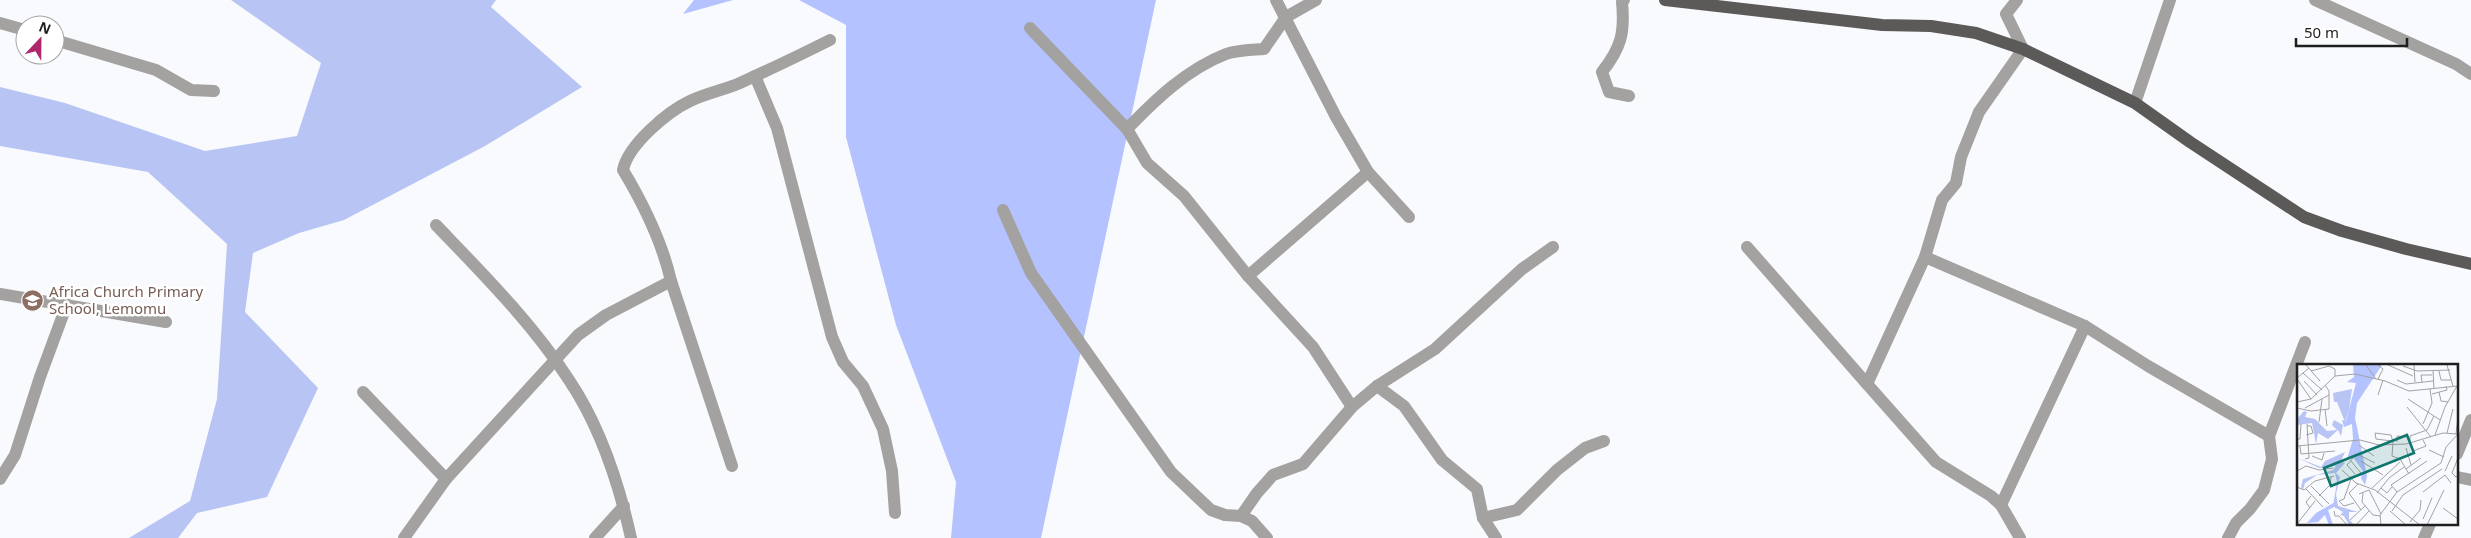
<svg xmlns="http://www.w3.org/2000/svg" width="2471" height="538" viewBox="0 0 2471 538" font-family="'Noto Sans',sans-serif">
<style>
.green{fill:#b8c4f4}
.forest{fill:#b4c2ff}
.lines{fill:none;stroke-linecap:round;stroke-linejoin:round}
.minor{stroke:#a3a2a0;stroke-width:12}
.major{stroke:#5c5a58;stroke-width:12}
.labels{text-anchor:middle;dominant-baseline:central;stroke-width:5;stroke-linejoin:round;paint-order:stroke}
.education-label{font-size:15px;fill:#785e54;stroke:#fff;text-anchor:start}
.inset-road{fill:none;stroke:#a2a2a5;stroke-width:1}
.view{fill:#0f766e;fill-opacity:0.15;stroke:#0f766e;stroke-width:2.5}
.inset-edge{fill:none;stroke:#1f1f20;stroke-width:2.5}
</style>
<rect width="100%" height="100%" fill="#f9fafe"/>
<polygon class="green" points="231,0 496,0 491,7 582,87 485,146 344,220 299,233 253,253 245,312 318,388 267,497 197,513 178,538 129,538 190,501 217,399 227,244 148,172 0,146 0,87 65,103 205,151 297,136 321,63"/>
<g class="forest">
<polygon points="694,0 733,0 683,14"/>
<polygon points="799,0 1156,0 1041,538 951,538 956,482 896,325 846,137 846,25"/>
</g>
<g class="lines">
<g class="minor">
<polyline points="1276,0 1336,117 1368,172 1409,217"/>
<path d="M 1624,0 L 1622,2 C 1625,33 1621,48 1602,72 L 1609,92 L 1629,96"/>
<polyline points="2017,0 2006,14 2023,49 1979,112 1961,157 1956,183 1942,200 1925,257 1867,384 1936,462 1991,496 2001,505 2020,538"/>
<polyline points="2315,0 2456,64 2471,74"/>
<polyline points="0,23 25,30"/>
<polyline points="1030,28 1127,129 1147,163 1184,196 1248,276 1313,347 1352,407"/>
<polyline points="55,40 156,70 191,90 214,91"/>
<polyline points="755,76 777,128 832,337 843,362 863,386 883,429 892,471 895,513"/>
<polyline points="2135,103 2170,0"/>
<path d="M 1127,129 C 1155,100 1187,69 1226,54 C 1237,50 1252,50 1264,49 L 1286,17 L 1316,0"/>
<polyline points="1003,210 1031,273 1171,472 1211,510 1225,515 1241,516 1252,521 1267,538"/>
<path d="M 436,225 C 483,274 532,323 569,380 C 600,426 619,484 631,538"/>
<polyline points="1747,247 1867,384"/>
<polyline points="1925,257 2085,326 2148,366 2269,436"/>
<polyline points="1248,276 1368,172"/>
<polyline points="0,294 166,322"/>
<polyline points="1377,386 1404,406 1442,460 1477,489 1483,518 1496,538"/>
<polyline points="363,392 446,479"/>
<polyline points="2457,454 2471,420"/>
<path d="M 732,466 L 671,281 C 662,241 644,205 623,170 C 628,145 667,112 690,101 C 707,93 724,90 740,83 C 771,69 800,55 830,40"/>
<polyline points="2457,477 2471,480"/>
<polyline points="0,479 15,455 40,377 67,304"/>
<polyline points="2001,505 2085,326"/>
<polyline points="1241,516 1257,493 1273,475 1303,464 1352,407 1377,386 1435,349 1522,269 1553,247"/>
<polyline points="1483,518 1517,510 1557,470 1585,448 1604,441"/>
<polyline points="404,538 446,479 578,335 606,315 671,281"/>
<polyline points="595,538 624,506"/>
<polyline points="2228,538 2236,523 2250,509 2264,490 2272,459 2269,436 2305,342"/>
<polyline points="2424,538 2430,524"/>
</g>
<polyline class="major" points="1665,0 1882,25 1931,26 1976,33 2023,49 2135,103 2190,142 2304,217 2342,231 2406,249 2471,264"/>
</g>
<defs>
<symbol id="school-disc" viewBox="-11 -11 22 22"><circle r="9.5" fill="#8d6e63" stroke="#fff"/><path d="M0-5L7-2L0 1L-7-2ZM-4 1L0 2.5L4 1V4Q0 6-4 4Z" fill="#fff"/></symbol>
</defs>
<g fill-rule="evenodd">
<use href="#school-disc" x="20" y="288" width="25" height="25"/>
</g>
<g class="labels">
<g class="education-label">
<text x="49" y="291">Africa Church Primary<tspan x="49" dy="17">School, Lemomu</tspan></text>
</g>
</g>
<g transform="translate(2297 364)">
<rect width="161" height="161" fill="#f9fafe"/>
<path d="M 55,25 L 52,46 L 48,58 L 40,38 L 37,38 L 36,29 ZM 7,47 L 10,48 L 8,53 L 18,55 L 30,67 L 40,66 L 35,61 L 37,56 L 46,61 L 44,72 L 41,66 L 31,75 L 21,69 L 19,80 L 15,59 L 0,61 L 0,55 ZM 48,88 L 44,97 L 48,99 L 39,109 L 43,113 L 39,130 L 41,142 L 61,148 L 52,148 L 52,155 L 57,161 L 52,161 L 47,152 L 43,151 L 46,148 L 36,142 L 40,118 L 38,109 L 20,111 L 8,119 L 6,126 L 4,123 L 6,115 L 36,106 L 39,102 L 22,104 L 1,94 L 24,103 L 28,97 Z" fill="#b8c4f4"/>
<path d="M 56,1 L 85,1 L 60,39 L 58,54 L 70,112 L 68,121 L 64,114 L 66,107 L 56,93 L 50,95 L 56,75 L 55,60 L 47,63 L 45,56 L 49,57 L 59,19 L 50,18 L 57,13 ZM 40,137 L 37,142 L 46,147 L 37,143 L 31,146 L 36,161 L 32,161 L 28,151 L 21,158 L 10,159 L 19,149 Z" fill="#b4c2ff"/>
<path class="inset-road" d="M 9,1 L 23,17M 69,1 L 79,15M 91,1 L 116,12M 117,1 L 118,18M 150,1 L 156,22M 160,1 L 161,17M 106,2 L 120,7 L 153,6M 136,6 L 137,25M 14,7 L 32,2 L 38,5 L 38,12M 142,7 L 144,16 L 154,16M 6,9 L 25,26M 0,14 L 12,4M 0,15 L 14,35M 81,15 L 86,5 L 81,1M 100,16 L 109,20 L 136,17M 7,17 L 20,31M 125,18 L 124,11 L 135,11M 142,28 L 144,37 L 151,38M 135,30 L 150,26 L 149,22M 81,31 L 86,16M 111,35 L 143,56M 0,38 L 14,35 L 38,12 L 58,10 L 88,17 L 112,27 L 161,22M 110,43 L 134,73M 0,44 L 14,47 L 32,45 L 32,27 L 28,21M 8,44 L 32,31M 28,45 L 30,62M 22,58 L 25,35M 126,60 L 135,39 L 133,25M 130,66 L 137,52M 150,69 L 156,45M 159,70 L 161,53M 9,71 L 16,69 L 14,62 L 10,62M 138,71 L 148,43 L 160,22M 0,75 L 3,75 L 4,60M 95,77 L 79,75 L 78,69 L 94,71 L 96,78 L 95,92 L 103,95 L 112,110M 100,78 L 100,72 L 112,73M 113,78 L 113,72 L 130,66M 62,81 L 77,92M 0,82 L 63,76 L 82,81 L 109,80 L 146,69 L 160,70M 3,82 L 4,90 L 38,87M 109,84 L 114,101M 132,86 L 147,93M 116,87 L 129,82 L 126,76M 62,91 L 78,99M 15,92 L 25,96 L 27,89M 56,94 L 50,101 L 58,110M 161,94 L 155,109 L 159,113 L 161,111M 8,95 L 12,94 L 10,60M 53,96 L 64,109M 64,97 L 86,111M 109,105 L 124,94M 45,106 L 59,119 L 78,126 L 123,161M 0,107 L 9,102 L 22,106 L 36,104M 148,107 L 155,92M 55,112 L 47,135 L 42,137 L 47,142 L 57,139M 61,120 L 52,129 L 64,146M 14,122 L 32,140M 0,123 L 7,126 L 18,117 L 37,112M 75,124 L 103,98M 84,124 L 90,129 L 95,123M 9,125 L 26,143M 100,128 L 94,121 L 130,97M 126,128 L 148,111 L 154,119M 66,129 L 65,138 L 76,151 L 83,152M 80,129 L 92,114 L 107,103M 62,130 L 72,126 L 84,150M 22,132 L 33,121 L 34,113M 13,144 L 9,138 L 14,132M 146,144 L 161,155M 37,147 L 38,152 L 42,152 L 50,161M 93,147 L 109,161M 95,147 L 106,131 L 145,105M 126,155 L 135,134M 53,156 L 68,142M 113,158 L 123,146 L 124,136M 0,160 L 18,137M 59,161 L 72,147M 84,161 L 83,151 L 100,128 L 144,99 L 149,83 L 161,70M 130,161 L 147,126"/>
<path class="view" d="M 110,71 L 117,89 L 34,122 L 27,104 Z"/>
<rect width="161" height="161" class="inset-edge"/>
</g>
<g transform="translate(40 40) rotate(22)"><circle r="24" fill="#ffffff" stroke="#a5a5a6"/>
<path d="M0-4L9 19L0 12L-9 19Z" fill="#af286b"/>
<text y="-8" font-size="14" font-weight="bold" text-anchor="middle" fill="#1f1f20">N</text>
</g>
<path d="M2296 38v8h111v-8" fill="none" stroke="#1f1f20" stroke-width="2.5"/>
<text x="2304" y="38" font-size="15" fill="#1f1f20" stroke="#ffffff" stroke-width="4" paint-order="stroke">50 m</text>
</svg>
